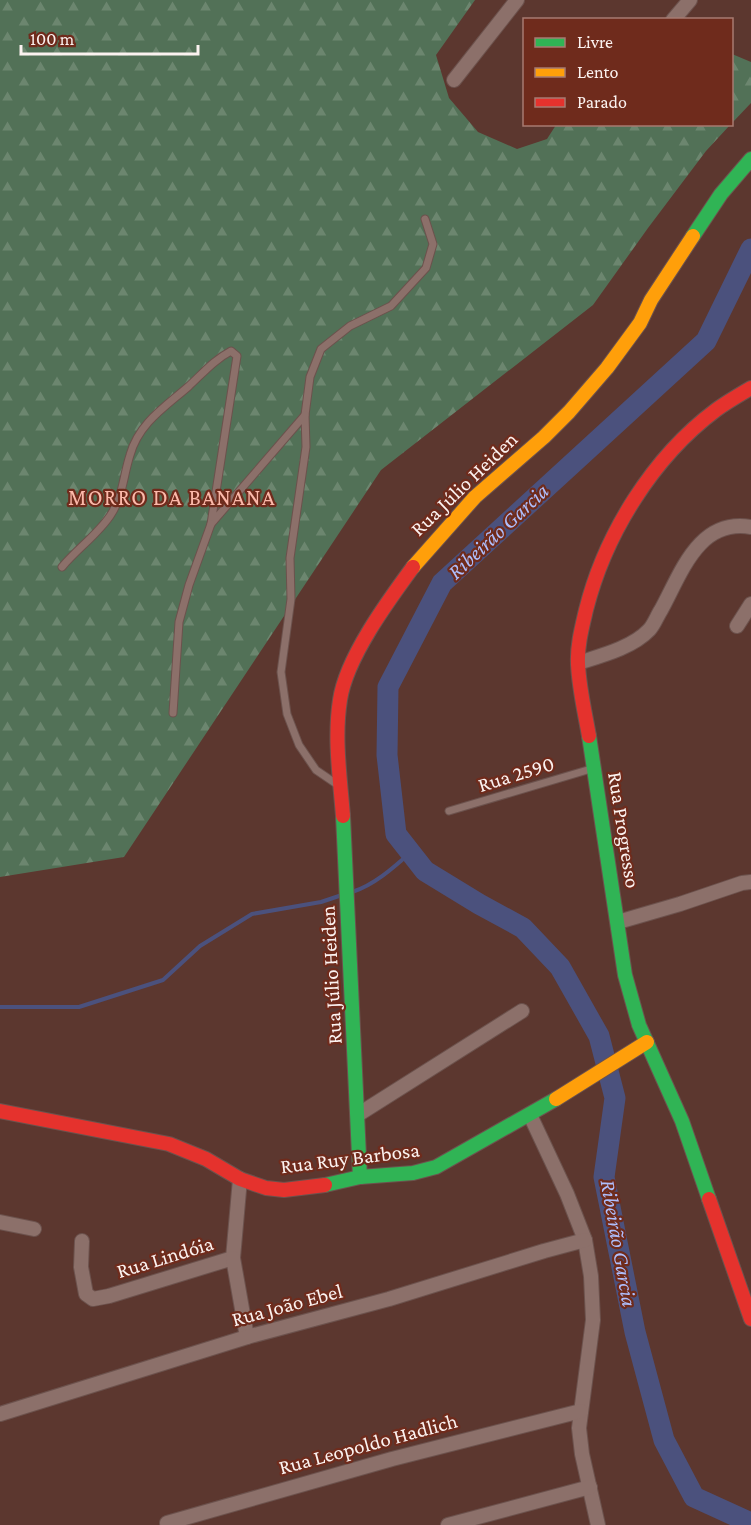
<svg xmlns="http://www.w3.org/2000/svg" width="751" height="1525" viewBox="0 0 751 1525" font-family="'Crimson Pro',serif">
<style>
.forest{fill:url(#forest-firs)}
.lines{fill:none;stroke-linecap:round;stroke-linejoin:round}
.stream{stroke:#4b517d;stroke-width:4}
.river{stroke:#4b517d;stroke-width:21}
.lane-casing{stroke:#6c524d;stroke-width:9}
.street-casing{stroke:#6c524d;stroke-width:16}
.fast-casing{stroke:#6c524d;stroke-width:16}
.slow-casing{stroke:#6c524d;stroke-width:16}
.jam-casing{stroke:#6c524d;stroke-width:16}
.lane{stroke:#8c706a;stroke-width:7}
.street{stroke:#8c706a;stroke-width:14}
.fast{stroke:#30b455;stroke-width:14}
.slow{stroke:#ff9f0a;stroke-width:14}
.jam{stroke:#e5322d;stroke-width:14}
.labels{text-anchor:middle;dominant-baseline:central;stroke-width:4.5;stroke-linejoin:round;paint-order:stroke}
.street-label{font-size:21px;fill:#fbf2f0;stroke:#6f2b1c}
.neighbourhood-label{font-size:22px;letter-spacing:1.5px;fill:#fcb9aa;stroke:#6f2b1c}
.water-label{font-size:22px;font-style:italic;fill:#aebefc;stroke:#6f2b1c}
</style>
<defs>
<pattern id="forest-firs" width="22" height="20" patternUnits="userSpaceOnUse" patternTransform="scale(1.5)"><rect width="22" height="20" fill="#527157"/><path d="M5 1l3.5 6h-7zM16 11l3.5 6h-7z" fill="#6c866f"/></pattern>
</defs>
<rect width="100%" height="100%" fill="#5c372f"/>
<g class="forest">
<polygon points="0,0 475,0 436,55 449,98 478,132 517,149 547,139 556,125 730,125 706,151 648,228 593,305 381,470 124,857 0,877"/>
<polygon points="732,54 751,62 751,103 732,123"/>
</g>
<g class="lines">
<g class="stream">
<path d="M 352,892 C 374,885 393,868 411,852"/>
<polyline points="0,1007 79,1007 163,980 200,946 252,914 321,902 342,895"/>
</g>
<polyline class="river" points="751,249 706,341 442,583 388,687 387,755 396,834 425,871 479,904 523,928 560,967 599,1036 615,1098 604,1177 635,1332 664,1440 694,1497 751,1523"/>
<defs>
<g id="lane">
<polyline points="305,415 310,377 321,349 350,326 391,306 426,268 433,244 425,219"/>
<path d="M 62,567 C 77,549 97,535 110,516 C 123,497 123,477 130,455 C 139,423 165,407 189,386 C 203,373 214,360 231,351 L 237,356 L 211,524 L 305,415 L 306,447 L 290,558 L 291,599 L 281,672 L 287,714 L 299,745 L 316,770 L 338,785"/>
<polyline points="173,713 179,622 189,585 211,524"/>
<polyline points="449,811 591,769"/>
</g>
<g id="street">
<polyline points="673,20 690,0"/>
<polyline points="454,80 517,0"/>
<polyline points="737,626 751,604"/>
<path d="M 578,663 C 600,656 632,648 649,630 C 654,625 657,616 661,610 C 681,574 698,518 751,527"/>
<polyline points="618,922 680,904 742,883 751,882"/>
<polyline points="359,1114 522,1011"/>
<polyline points="530,1115 567,1194 585,1240 591,1276 593,1320 579,1428 582,1454 598,1525"/>
<polyline points="0,1222 34,1229"/>
<polyline points="82,1241 81,1267 86,1294 93,1299 109,1296 233,1258 240,1179"/>
<polyline points="233,1258 247,1337"/>
<polyline points="0,1414 247,1337 389,1299 544,1251 585,1240"/>
<polyline points="167,1523 392,1459 581,1411"/>
<polyline points="448,1525 590,1487"/>
</g>
<g id="fast">
<polyline points="693,236 721,194 751,159"/>
<polyline points="589,736 625,975 639,1025 682,1121 709,1199"/>
<polyline points="343,816 360,1177"/>
<polyline points="325,1185 360,1177 413,1173 436,1167 556,1099"/>
</g>
<g id="slow">
<polyline points="413,567 475,497 544,437 569,412 607,368 640,323 651,300 693,236"/>
<polyline points="556,1099 647,1042"/>
</g>
<g id="jam">
<path d="M 589,736 C 585,713 579,688 578,664 C 577,646 582,627 586,610 C 605,534 653,457 716,410 C 727,402 739,395 751,388"/>
<path d="M 343,816 C 340,778 334,738 340,700 C 346,658 388,601 413,567"/>
<polyline points="0,1111 169,1144 206,1159 240,1179 266,1188 284,1190 325,1185"/>
<polyline points="709,1199 751,1319"/>
</g>
</defs>
<use href="#lane" class="lane-casing"/>
<use href="#street" class="street-casing"/>
<use href="#fast" class="fast-casing"/>
<use href="#slow" class="slow-casing"/>
<use href="#jam" class="jam-casing"/>
<use href="#lane" class="lane"/>
<use href="#street" class="street"/>
<use href="#fast" class="fast"/>
<use href="#slow" class="slow"/>
<use href="#jam" class="jam"/>
</g>
<g class="labels">
<g class="street-label">
<text transform="translate(464 484) rotate(-44)">Rua Júlio Heiden</text>
<text transform="translate(516 774) rotate(-17)">Rua 2590</text>
<text transform="translate(624 830) rotate(81)">Rua Progresso</text>
<text transform="translate(331 975) rotate(-93)">Rua Júlio Heiden</text>
<text transform="translate(350 1158) rotate(-7)">Rua Ruy Barbosa</text>
<text transform="translate(165 1257) rotate(-17)">Rua Lindóia</text>
<text transform="translate(287 1305) rotate(-15)">Rua João Ebel</text>
<text transform="translate(368 1444) rotate(-15)">Rua Leopoldo Hadlich</text>
</g>
<g class="neighbourhood-label">
<text x="172" y="497">MORRO DA BANANA</text>
</g>
<g class="water-label">
<text transform="translate(498 531) rotate(-43)">Ribeirão Garcia</text>
<text transform="translate(619 1243) rotate(80)">Ribeirão Garcia</text>
</g>
</g>
<rect x="523" y="18" width="210" height="108" fill="#6f2b1c" stroke="#a77b71" stroke-width="1.5"/>
<rect x="535" y="38" width="30" height="9" fill="#30b455" stroke="#a77b71" stroke-width="1.5"/>
<text x="577" y="48" font-size="18" fill="#fbf2f0">Livre</text>
<rect x="535" y="68" width="30" height="9" fill="#ff9f0a" stroke="#a77b71" stroke-width="1.5"/>
<text x="577" y="78" font-size="18" fill="#fbf2f0">Lento</text>
<rect x="535" y="98" width="30" height="9" fill="#e5322d" stroke="#a77b71" stroke-width="1.5"/>
<text x="577" y="108" font-size="18" fill="#fbf2f0">Parado</text>
<path d="M21 45v9h177v-9" fill="none" stroke="#fbf2f0" stroke-width="3"/>
<text x="30" y="45" font-size="18" fill="#fbf2f0" stroke="#6f2b1c" stroke-width="4.5" paint-order="stroke">100 m</text>
</svg>
